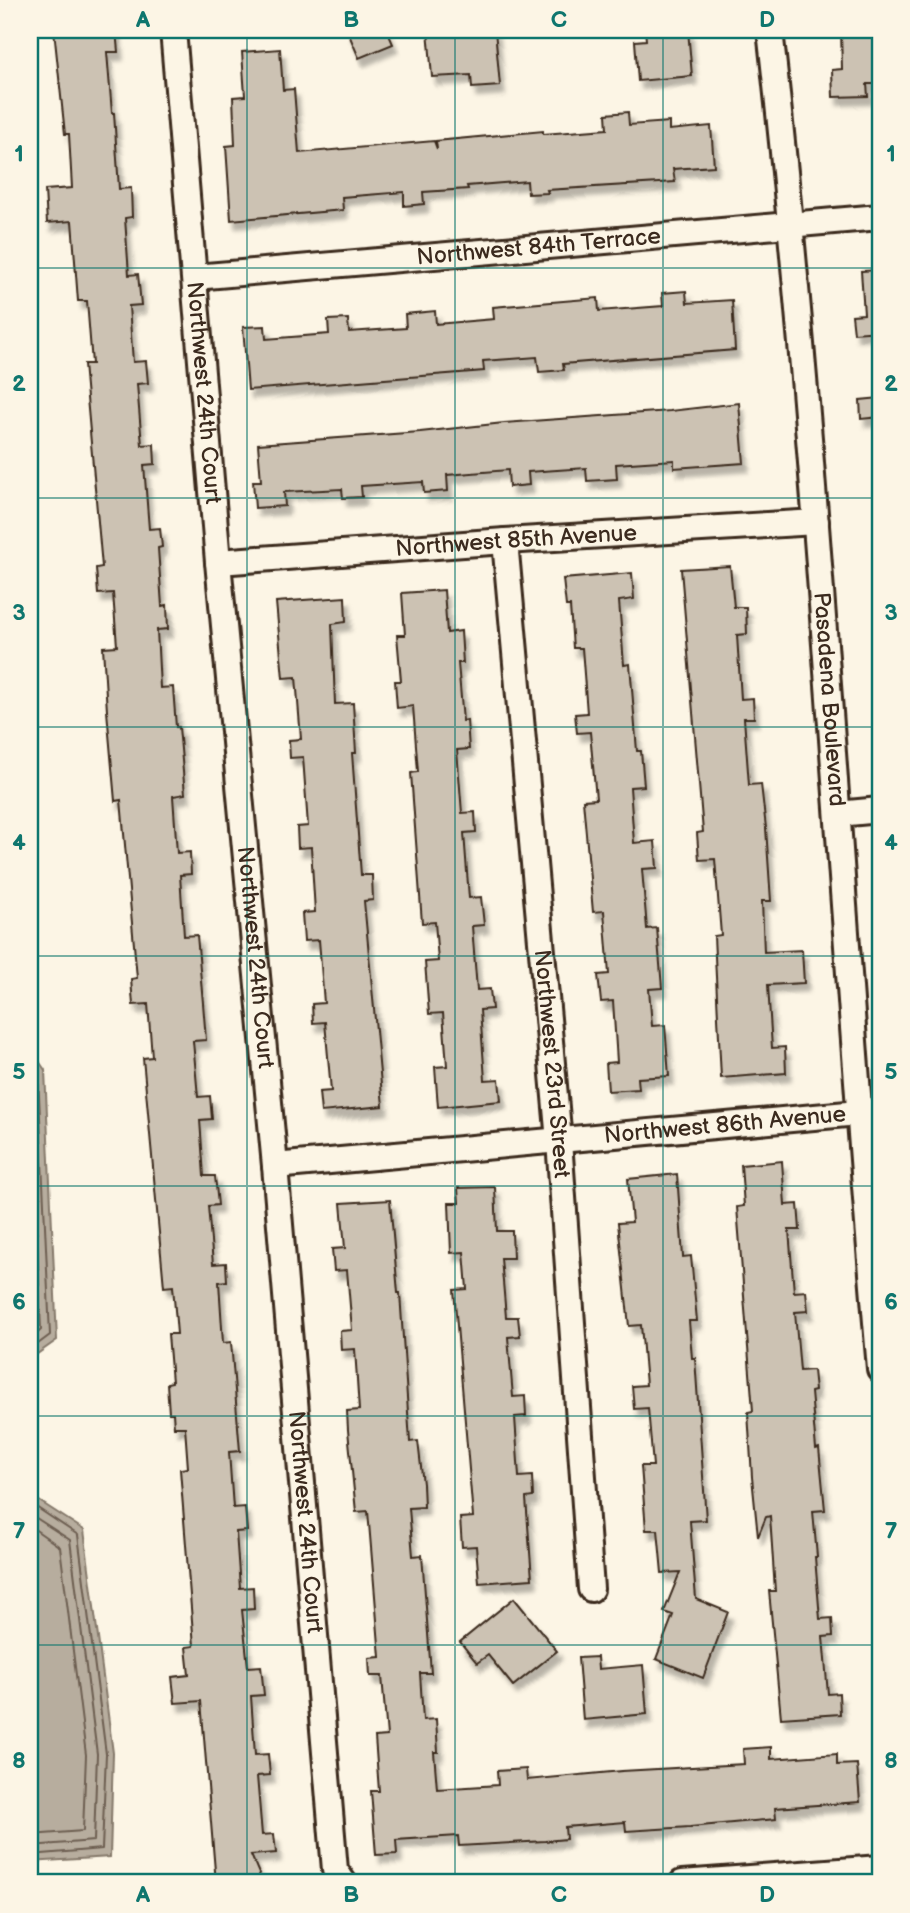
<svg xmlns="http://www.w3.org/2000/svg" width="910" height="1913" viewBox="0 0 910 1913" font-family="'Balsamiq Sans',sans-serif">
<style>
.water{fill:#b7ad9e;stroke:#85796b;stroke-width:2}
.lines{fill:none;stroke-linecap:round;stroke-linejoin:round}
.shore{stroke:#6d5e51;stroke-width:2}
.building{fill:#ccc2b3;stroke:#3b2a1e;stroke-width:2;filter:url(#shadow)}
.street-casing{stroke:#3b2a1e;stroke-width:30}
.street{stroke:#fcf5e5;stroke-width:24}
.grid{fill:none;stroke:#0f766e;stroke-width:2;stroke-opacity:0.55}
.labels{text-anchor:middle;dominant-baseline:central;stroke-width:5;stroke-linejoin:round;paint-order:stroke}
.street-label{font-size:23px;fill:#3b2a1e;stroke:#fcf5e5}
.neatline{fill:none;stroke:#0f766e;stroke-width:2.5}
.grid-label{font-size:23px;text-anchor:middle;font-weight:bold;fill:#0f766e}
</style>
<defs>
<filter id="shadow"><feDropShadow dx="4.5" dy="8" stdDeviation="2" flood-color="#0004"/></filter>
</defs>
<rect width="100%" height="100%" fill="#fcf5e5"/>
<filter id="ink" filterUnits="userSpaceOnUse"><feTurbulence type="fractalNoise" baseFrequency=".0143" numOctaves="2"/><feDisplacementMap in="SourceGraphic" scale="14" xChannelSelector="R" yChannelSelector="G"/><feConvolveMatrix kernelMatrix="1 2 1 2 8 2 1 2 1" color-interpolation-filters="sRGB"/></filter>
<g filter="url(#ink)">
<g class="water">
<polygon points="30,1048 45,1070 57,1340 30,1359"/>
<polygon points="30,1495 84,1530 113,1753 110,1857 30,1862"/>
</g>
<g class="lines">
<g class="shore">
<polyline points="30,1061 38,1074 50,1335 30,1350"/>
<polyline points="30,1091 41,1330 30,1340"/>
<polyline points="30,1503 78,1535 106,1754 102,1849 30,1855"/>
<polyline points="30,1514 70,1540 97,1754 94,1841 30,1846"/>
<polyline points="30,1526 60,1547 86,1755 83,1831 30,1835"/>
</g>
</g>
<g class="building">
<polygon points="54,30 116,30 118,52 107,52 112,113 114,113 119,189 131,188 132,217 125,218 129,275 138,274 141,305 129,306 133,362 146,361 148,383 137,384 142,445 154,444 155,464 144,465 149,529 160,528 162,547 158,548 162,606 167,605 168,629 157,630 160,688 173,687 176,727 179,727 185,794 173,796 177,853 190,852 191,874 180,875 184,936 197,935 203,1003 206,1040 193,1041 198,1097 210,1096 212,1119 200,1120 204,1176 215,1176 218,1205 208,1206 213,1264 226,1263 227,1281 219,1282 223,1343 231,1342 240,1451 229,1452 233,1508 245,1507 247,1531 236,1532 240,1588 253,1587 254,1609 242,1610 248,1667 261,1666 264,1695 251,1696 255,1755 268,1754 270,1775 257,1776 262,1835 274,1834 276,1853 251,1855 263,1883 216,1883 201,1701 175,1703 172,1677 189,1675 186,1647 194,1646 180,1469 188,1468 185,1427 174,1427 173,1413 169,1413 167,1383 172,1382 168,1334 177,1334 173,1286 164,1287 143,1058 152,1057 148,1004 133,1005 131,979 137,978 128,879 121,800 115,801 107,711 103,647 117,646 113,593 98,594 96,568 102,567 84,364 92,364 87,301 78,301 72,221 47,223 45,190 72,188 69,134 65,134"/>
<polygon points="347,30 387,30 393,44 359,58"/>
<polygon points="428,30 449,30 450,33 495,30 500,86 472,88 471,75 432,77"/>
<polygon points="645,30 688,30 692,76 638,81 635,41 646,40"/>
<polygon points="841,30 880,30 880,84 867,84 868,96 833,97 832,70 842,69"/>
<polygon points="280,49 283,90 294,89 299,153 434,141 437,149 436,141 543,131 543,134 607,129 606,114 628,112 629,125 669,122 669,130 711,126 714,166 673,169 675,182 547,190 548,193 528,194 527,181 467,186 468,189 423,192 424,204 404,206 404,192 342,197 343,210 231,220 226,146 235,145 233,97 245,96 242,52"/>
<polygon points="880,270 880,331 854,333 852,315 864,314 861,271"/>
<polygon points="686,291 687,303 732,300 735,350 563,364 564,370 539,372 537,357 483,361 484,371 248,390 243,327 265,326 266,339 329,334 328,320 348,319 349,332 406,328 405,314 435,311 436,324 494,319 493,307 598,298 599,311 663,306 662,293"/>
<polygon points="880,398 880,417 861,419 860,400"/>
<polygon points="739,403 744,463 674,468 674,460 616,464 617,479 587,481 586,468 528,472 529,485 509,487 508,470 447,475 448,491 424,493 423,482 361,486 362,497 343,498 342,489 284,492 285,506 255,508 253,481 261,481 258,444 420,432 504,423 670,411"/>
<polygon points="730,566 734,607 746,607 747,634 737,635 741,699 753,698 754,718 744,718 749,785 761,784 766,828 771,901 762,901 764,952 802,950 804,983 768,985 772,1048 785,1047 786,1073 721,1078 714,936 721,935 715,859 699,860 697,833 703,832 681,569"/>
<polygon points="632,573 634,599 619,601 624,665 630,664 637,751 641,751 644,786 630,787 634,843 655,841 657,868 642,869 647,929 657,928 662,988 649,989 652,1026 665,1025 669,1076 638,1078 639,1089 608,1091 606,1063 617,1062 613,1001 601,1002 598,975 609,974 604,911 593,912 583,800 596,799 590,732 577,733 575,714 587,713 582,648 573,648 570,606 566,606 563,579"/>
<polygon points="444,590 447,633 461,631 463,663 458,663 463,721 467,720 469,749 457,750 462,813 475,812 476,832 464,833 469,898 481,897 484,925 472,926 477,990 490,989 492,1009 480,1010 485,1080 499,1079 501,1101 438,1107 435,1067 447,1066 443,1013 429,1014 425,962 438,961 435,922 422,923 411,773 418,772 413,706 397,708 395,681 401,681 397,635 405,635 402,593"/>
<polygon points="345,597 346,622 332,624 335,704 353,703 356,753 352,753 361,875 372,875 373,900 364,901 383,1106 321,1112 319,1092 331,1091 325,1022 313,1023 312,1004 324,1003 319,940 304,941 302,913 315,912 311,847 298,848 297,827 308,826 303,757 290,758 289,740 301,739 296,677 283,678 276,602"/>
<polygon points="782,1161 785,1205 798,1204 800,1230 789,1230 794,1292 806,1291 808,1311 795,1312 800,1371 813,1370 815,1391 811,1392 816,1449 819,1448 825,1510 813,1511 817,1557 815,1557 820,1619 832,1618 833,1636 823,1637 828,1694 839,1693 840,1714 781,1718 769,1591 775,1591 770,1516 766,1517 758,1537 752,1477 748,1412 753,1411 737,1207 744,1206 741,1165"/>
<polygon points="677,1174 683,1257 691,1256 697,1321 689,1321 692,1358 695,1358 706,1520 690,1521 696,1599 728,1612 703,1678 656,1659 673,1615 664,1612 680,1572 662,1573 658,1530 646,1530 641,1466 653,1466 648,1408 634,1409 632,1386 646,1385 641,1325 629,1326 618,1223 632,1222 628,1179"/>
<polygon points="495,1187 497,1231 512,1231 513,1258 501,1258 506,1317 518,1317 520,1336 508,1337 513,1397 525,1396 526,1416 515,1417 519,1477 532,1476 533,1497 526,1498 532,1579 479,1583 476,1546 462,1547 460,1518 473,1517 454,1290 467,1289 464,1252 451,1253 449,1203 459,1203 458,1188"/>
<polygon points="390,1200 398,1293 400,1293 410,1442 418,1441 423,1484 424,1507 409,1508 413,1556 422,1555 431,1673 420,1673 423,1720 436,1719 438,1752 434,1752 437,1789 498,1785 497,1771 526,1769 527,1780 622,1771 744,1764 743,1749 771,1747 771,1759 837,1754 837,1765 857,1764 860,1802 775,1808 776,1819 690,1827 626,1831 625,1822 565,1827 566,1839 545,1841 459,1846 458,1836 396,1840 397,1854 376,1855 371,1791 379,1791 375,1737 387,1736 382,1676 370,1676 369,1658 380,1657 368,1511 356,1512 348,1430 347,1411 359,1410 355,1349 341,1350 340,1331 352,1330 347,1270 334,1271 332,1249 345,1248 341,1203"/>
<polygon points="514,1598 557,1651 513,1686 488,1655 477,1663 460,1642"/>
<polygon points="597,1657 598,1669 643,1665 647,1714 583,1720 578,1658"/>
</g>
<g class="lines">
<defs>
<g id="street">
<path id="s1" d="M 173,30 L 218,562 L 275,1166 L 335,1870 L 344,1883"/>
<path id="s2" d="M 770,30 C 820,475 841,923 880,1369"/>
<path id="s3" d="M 195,277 L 880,217"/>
<path id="s4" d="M 505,541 L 559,1141 L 591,1589"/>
<path id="s5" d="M 218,562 L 505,541 L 816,522"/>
<polyline points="838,814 880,810"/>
<path id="s6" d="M 275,1166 L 880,1111"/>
<polyline points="682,1883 880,1868"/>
</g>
</defs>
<use href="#street" class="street-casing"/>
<use href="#street" class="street"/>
</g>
</g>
<path class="grid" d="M 247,30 L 247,1883M 455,30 L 455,1883M 663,30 L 663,1883M 30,268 L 880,268M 30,498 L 880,498M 30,727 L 880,727M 30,956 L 880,956M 30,1186 L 880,1186M 30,1416 L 880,1416M 30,1645 L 880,1645"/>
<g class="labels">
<g class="street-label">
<text stroke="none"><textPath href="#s3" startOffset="345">Northwest 84th Terrace</textPath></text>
<text stroke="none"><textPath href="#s1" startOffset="364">Northwest 24th Court</textPath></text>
<text stroke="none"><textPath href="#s5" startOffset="299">Northwest 85th Avenue</textPath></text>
<text stroke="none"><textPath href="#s2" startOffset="672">Pasadena Boulevard</textPath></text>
<text stroke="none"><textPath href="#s1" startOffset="931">Northwest 24th Court</textPath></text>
<text stroke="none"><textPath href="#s4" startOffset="525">Northwest 23rd Street</textPath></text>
<text stroke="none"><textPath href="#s6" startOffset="452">Northwest 86th Avenue</textPath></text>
<text stroke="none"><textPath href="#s1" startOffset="1498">Northwest 24th Court</textPath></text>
</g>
</g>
<rect width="910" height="1913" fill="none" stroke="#fcf5e5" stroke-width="77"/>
<rect x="38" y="38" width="834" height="1836" class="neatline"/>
<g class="grid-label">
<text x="143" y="27">A</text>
<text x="351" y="27">B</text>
<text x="559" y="27">C</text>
<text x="767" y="27">D</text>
<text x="19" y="161">1</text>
<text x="891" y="161">1</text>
<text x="19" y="391">2</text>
<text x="891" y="391">2</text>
<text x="19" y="620">3</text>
<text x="891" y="620">3</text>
<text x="19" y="850">4</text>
<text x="891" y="850">4</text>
<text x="19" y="1079">5</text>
<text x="891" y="1079">5</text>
<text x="19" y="1309">6</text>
<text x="891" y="1309">6</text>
<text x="19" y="1538">7</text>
<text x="891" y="1538">7</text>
<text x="19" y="1768">8</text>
<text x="891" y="1768">8</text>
<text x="143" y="1902">A</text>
<text x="351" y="1902">B</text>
<text x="559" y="1902">C</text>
<text x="767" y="1902">D</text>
</g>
</svg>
